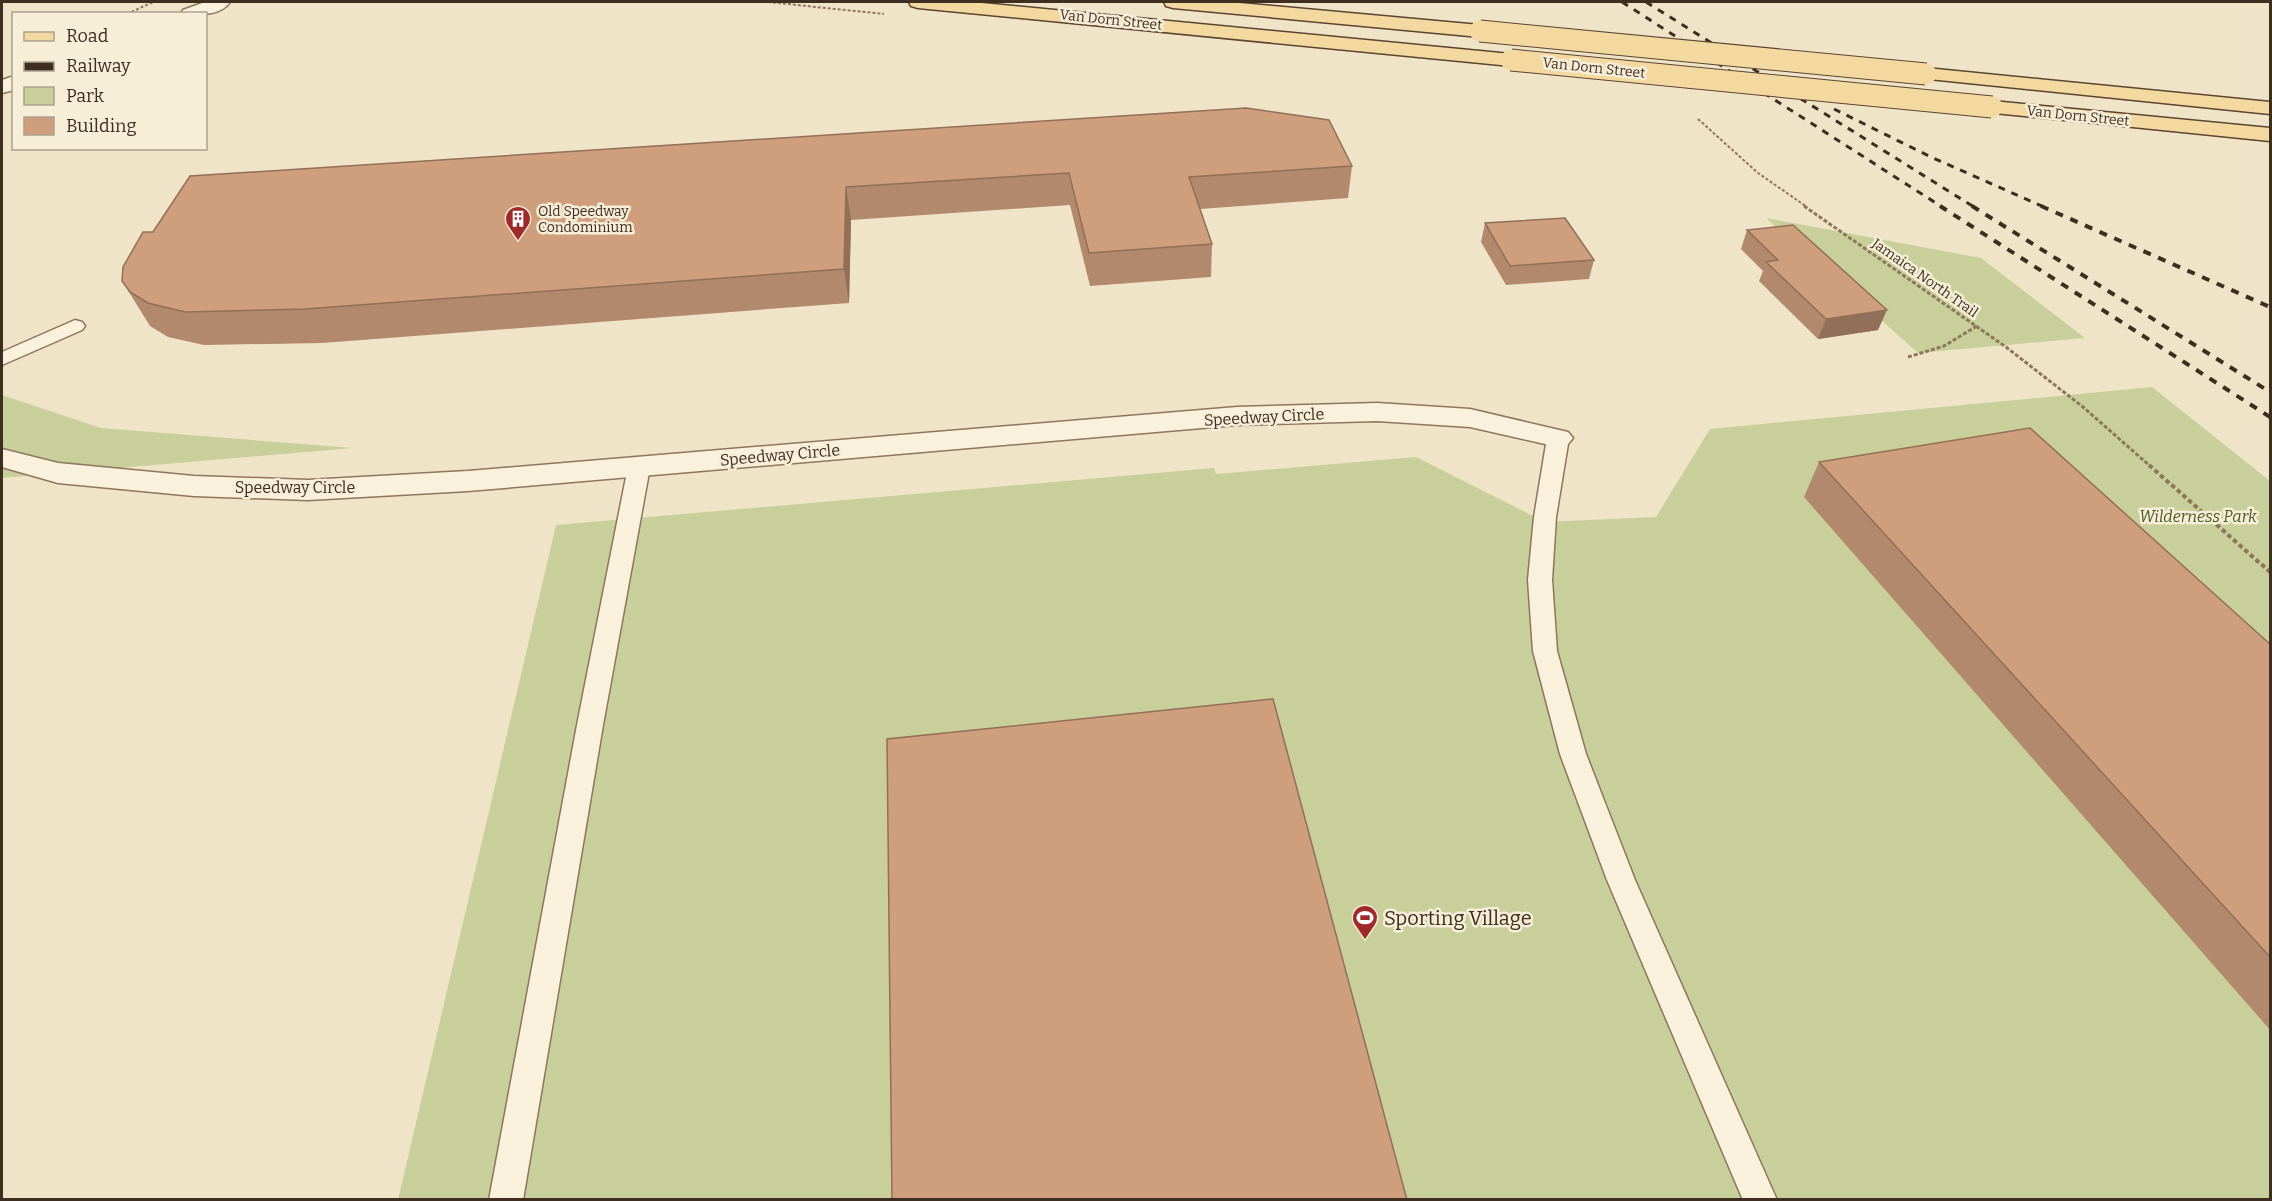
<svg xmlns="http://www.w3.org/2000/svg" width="2272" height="1201" viewBox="0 0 2272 1201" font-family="Bitter,serif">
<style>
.green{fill:#c9cf9b}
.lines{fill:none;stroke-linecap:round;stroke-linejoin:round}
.service-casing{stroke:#8d765c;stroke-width:3}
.minor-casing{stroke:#8d765c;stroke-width:3}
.primary-casing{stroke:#5b4430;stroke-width:3}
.path-far2{stroke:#8d765c;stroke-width:2;stroke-dasharray:3 2;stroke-linecap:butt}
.path-far1{stroke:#8d765c;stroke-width:3;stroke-dasharray:4 2;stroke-linecap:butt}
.path{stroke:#8d765c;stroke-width:4;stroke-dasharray:4.5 3;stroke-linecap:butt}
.service{fill:#faf1dc;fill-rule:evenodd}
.minor{fill:#faf1dc;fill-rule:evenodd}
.primary{fill:#f3d9a0;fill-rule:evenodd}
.rail-far1{stroke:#3d2e20;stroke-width:3;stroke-dasharray:7 7;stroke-linecap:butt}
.rail{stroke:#3d2e20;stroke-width:4;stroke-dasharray:8 8;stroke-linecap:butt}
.primary-bridge-casing{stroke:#5b4430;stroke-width:23;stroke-linecap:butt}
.primary-bridge{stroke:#f3d9a0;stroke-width:21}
.wall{fill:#b2896c}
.shaded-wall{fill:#916f58}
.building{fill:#cf9f7d;stroke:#916f58;stroke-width:1.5}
.labels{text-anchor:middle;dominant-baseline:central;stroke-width:5;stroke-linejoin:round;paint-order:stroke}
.far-street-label{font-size:14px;fill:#3d2e20;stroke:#f7eed8}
.far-poi-label{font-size:14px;fill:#3d2e20;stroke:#f7eed8;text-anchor:start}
.street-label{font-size:16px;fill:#3d2e20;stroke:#f7eed8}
.park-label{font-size:16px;font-style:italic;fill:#4d5a26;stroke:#f7eed8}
.near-poi-label{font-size:20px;fill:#3d2e20;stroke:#f7eed8;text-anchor:start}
</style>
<rect width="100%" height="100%" fill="#f0e4c8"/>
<g class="green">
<polygon points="1766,218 1981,258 2085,338 1918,353"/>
<polygon points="2152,387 2270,481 2270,1199 398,1200 556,525 1214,468 1216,474 1416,457 1545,522 1656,517 1710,429"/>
<polygon points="2,395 101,428 353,448 2,478"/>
</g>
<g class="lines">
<defs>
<g id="service">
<polygon points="75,320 82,322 85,326 82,330 2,365 2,352"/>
<polygon points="1558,431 1566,433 1569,438 1556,517 1552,580 1557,651 1586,754 1635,880 1777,1200 1743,1200 1607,880 1560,754 1533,651 1528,580 1534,517 1547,438 1550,433"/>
<polygon points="639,460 647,462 650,467 603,725 523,1200 489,1200 577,725 628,467 631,462"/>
</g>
<g id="minor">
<path d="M 205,2 L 230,2 C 220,17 197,14 181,14 L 183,10 Z"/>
<polygon points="14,76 14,90 2,93 2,80"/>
<polygon points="1377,403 1470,409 1568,432 1573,438 1568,444 1558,447 1470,427 1377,421 1237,425 468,491 308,500 194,496 58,483 2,467 2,449 58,463 194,476 308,480 468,471 1237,407"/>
</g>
<g id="primary">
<polygon points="909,2 971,2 1511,54 1518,56 1521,60 1518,64 1511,66 918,8 911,6"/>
<polygon points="1164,2 1228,2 1480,25 1487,27 1490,31 1487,35 1480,37 1173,8 1166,6"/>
<polygon points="1926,68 2270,102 2270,114 1919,78 1916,74 1919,70"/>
<polygon points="1992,101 2270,128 2270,141 1984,112 1981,107 1984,102"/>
</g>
</defs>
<use href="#service" class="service-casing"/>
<use href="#minor" class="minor-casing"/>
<use href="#primary" class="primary-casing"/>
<g class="path-far2">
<polyline points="768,2 884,14"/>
<polyline points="127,14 153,2"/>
<polyline points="1698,119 1758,173 1807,207"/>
</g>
<g class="path-far1">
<polyline points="1804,206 2006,347 2083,407 2150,466"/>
<polyline points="1908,357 1944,346 1977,326"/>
</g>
<polyline class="path" points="2149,465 2270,572"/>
<use href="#service" class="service"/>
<use href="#minor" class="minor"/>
<use href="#primary" class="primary"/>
<g class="rail-far1">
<polyline points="1622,2 1942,207"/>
<polyline points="1646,2 1974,207"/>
<polyline points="1834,109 1931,157 2044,207"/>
</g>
<g class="rail">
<polyline points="1940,206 2270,417"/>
<polyline points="1972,206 2270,392"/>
<polyline points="2041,206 2270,307"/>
</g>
<defs>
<g id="primary-bridge">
<polyline points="1480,31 1926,74"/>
<polyline points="1511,60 1992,107"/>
</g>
</defs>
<use href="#primary-bridge" class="primary-bridge-casing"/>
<use href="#primary-bridge" class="primary-bridge"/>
</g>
<g class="wall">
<polygon points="1352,166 1348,198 1200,209 1212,244 1211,277 1090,286 1070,205 851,220 849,303 322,343 204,345 168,337 150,326 122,281 190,176"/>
<polygon points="1485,223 1594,260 1589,279 1506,285 1481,242"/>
<polygon points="1747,230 1878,330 1818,339 1759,281 1763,271 1741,249"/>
<polygon points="1819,462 2271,645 2271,1031 1804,497"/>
</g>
<g class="shaded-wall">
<polygon points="846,187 851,220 849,303 844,269"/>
<polygon points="1887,310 1878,330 1818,339 1826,319"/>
</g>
<g class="building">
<polygon points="1246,108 1329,120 1352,166 1189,177 1212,244 1089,253 1069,173 846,187 844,269 305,309 185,312 148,303 130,292 122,281 123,267 143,232 153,232 190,176"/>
<polygon points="1565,218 1594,260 1510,266 1485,223"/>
<polygon points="1793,225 1887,310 1826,319 1766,262 1778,260 1747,230"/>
<polygon points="2030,428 2271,645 2271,958 1819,462"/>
<polygon points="1273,699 1407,1200 892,1200 887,739"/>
</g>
<defs>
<symbol id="building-pin" viewBox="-11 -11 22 30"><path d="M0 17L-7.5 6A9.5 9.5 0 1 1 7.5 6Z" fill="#9e2a2b" stroke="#f7eed8"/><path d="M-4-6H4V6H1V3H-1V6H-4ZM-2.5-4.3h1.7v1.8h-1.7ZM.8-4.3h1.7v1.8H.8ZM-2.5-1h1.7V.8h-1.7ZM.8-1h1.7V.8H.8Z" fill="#fff"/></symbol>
<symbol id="stadium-pin" viewBox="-11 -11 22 30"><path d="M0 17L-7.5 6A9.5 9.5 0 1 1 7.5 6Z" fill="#9e2a2b" stroke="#f7eed8"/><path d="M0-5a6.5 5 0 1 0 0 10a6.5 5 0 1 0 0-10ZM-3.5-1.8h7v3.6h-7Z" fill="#fff"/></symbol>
</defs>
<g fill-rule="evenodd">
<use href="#building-pin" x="503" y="204" width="30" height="40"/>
<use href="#stadium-pin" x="1350" y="903" width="30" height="40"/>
</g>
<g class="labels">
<g class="far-street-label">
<text transform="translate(1111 20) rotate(6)">Van Dorn Street</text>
<text transform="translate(1594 68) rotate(6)">Van Dorn Street</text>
<text transform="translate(2078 116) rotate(6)">Van Dorn Street</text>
<text transform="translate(1925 278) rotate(35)">Jamaica North Trail</text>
</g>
<g class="far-poi-label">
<text x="538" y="211">Old Speedway<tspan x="538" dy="16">Condominium</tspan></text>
</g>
<g class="street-label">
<text transform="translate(1264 417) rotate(-3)">Speedway Circle</text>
<text transform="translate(780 455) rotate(-5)">Speedway Circle</text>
<text x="295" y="487">Speedway Circle</text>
</g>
<g class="park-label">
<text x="2198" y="516">Wilderness Park</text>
</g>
<g class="near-poi-label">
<text x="1384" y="918">Sporting Village</text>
</g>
</g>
<rect width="2272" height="1201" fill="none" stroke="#3d2e20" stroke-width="6"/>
<rect x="12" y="12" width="195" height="138" fill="#f7eed8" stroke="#ada18e" stroke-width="1.5"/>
<rect x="24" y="32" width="30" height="9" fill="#f3d9a0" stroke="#ada18e" stroke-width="1.5"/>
<text x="66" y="42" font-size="18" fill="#3d2e20">Road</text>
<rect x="24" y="62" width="30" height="9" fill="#3d2e20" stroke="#ada18e" stroke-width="1.5"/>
<text x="66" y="72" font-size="18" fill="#3d2e20">Railway</text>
<rect x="24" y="87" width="30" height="18" fill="#c9cf9b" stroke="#ada18e" stroke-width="1.5"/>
<text x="66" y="102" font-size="18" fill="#3d2e20">Park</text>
<rect x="24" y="117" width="30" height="18" fill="#cf9f7d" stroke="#ada18e" stroke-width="1.5"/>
<text x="66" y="132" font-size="18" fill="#3d2e20">Building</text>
</svg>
